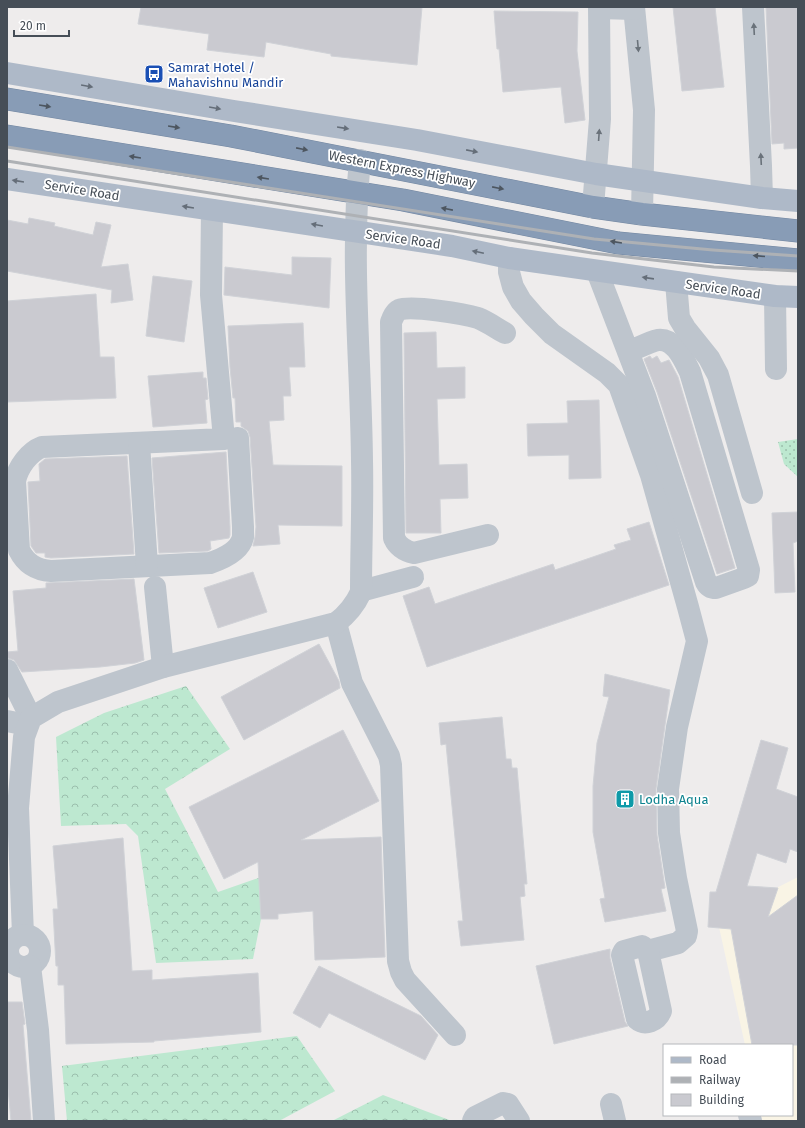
<svg xmlns="http://www.w3.org/2000/svg" width="805" height="1128" viewBox="0 0 805 1128" font-family="'Fira Sans',sans-serif">
<style>
.commercial{fill:#f9f4e5}
.green{fill:url(#green-dots)}
.forest{fill:url(#forest-crowns)}
.building{fill:#cacad0;stroke:#d0d2d7}
.lines{fill:none;stroke-linecap:round;stroke-linejoin:round}
.highway-casing{stroke:#7387a1;stroke-width:23}
.minor{stroke:#bec5cd;stroke-width:22}
.major{stroke:#aeb9c8;stroke-width:22}
.highway{stroke:#889cb6;stroke-width:22}
.rail{stroke:#aeb1b5;stroke-width:3}
.oneway{fill:#6a727a}
.oneway2{fill:#656e79}
.oneway3{fill:#4d5660}
.labels{text-anchor:middle;dominant-baseline:central;stroke-width:3.5;stroke-linejoin:round;paint-order:stroke}
.transit-label{font-size:13px;fill:#164399;stroke:#fff;text-anchor:start}
.street-label{font-size:13px;fill:#464e57;stroke:#fff}
.culture-label{font-size:13px;fill:#0d838f;stroke:#fff;text-anchor:start}
</style>
<defs>
<pattern id="green-dots" width="8" height="8" patternUnits="userSpaceOnUse"><rect width="8" height="8" fill="#bde8d0"/><path d="M2 2h.1M6 6h.1" fill="none" stroke="#9bbeac" stroke-width="1.8" stroke-linecap="round"/></pattern>
<pattern id="forest-crowns" width="20" height="18" patternUnits="userSpaceOnUse"><rect width="20" height="18" fill="#bde8d0"/><path d="M2 6a3 3 0 1 1 6 0M12 15a3 3 0 1 1 6 0" fill="none" stroke="#9bbeac"/></pattern>
</defs>
<rect width="100%" height="100%" fill="#eeecec"/>
<polygon class="commercial" points="798,877 798,1121 762,1121 761,1115 792,1115 792,1045 745,1045 717,918"/>
<polygon class="green" points="798,439 798,477 784,464 778,442"/>
<g class="forest">
<polygon points="186,686 230,749 165,789 218,892 270,874 253,959 156,963 138,836 126,824 61,826 56,737 104,713"/>
<polygon points="297,1036 335,1091 279,1121 67,1121 62,1066"/>
<polygon points="383,1095 452,1121 332,1121"/>
</g>
<g class="building">
<polygon points="141,7 422,7 417,65 331,56 331,54 266,42 264,57 207,50 209,34 138,24"/>
<polygon points="673,7 715,7 724,87 682,91"/>
<polygon points="766,7 798,7 798,148 784,149 784,143 772,144"/>
<polygon points="494,11 578,12 577,51 585,120 565,123 561,87 503,92 499,49 497,49"/>
<polygon points="29,218 55,223 54,226 93,235 96,222 111,225 101,267 128,264 133,300 111,303 112,290 7,271 7,220 28,224"/>
<polygon points="292,257 331,258 329,308 224,295 225,267 292,275"/>
<polygon points="153,276 192,281 184,342 146,336"/>
<polygon points="96,294 100,357 114,357 116,398 7,402 7,301"/>
<polygon points="303,323 305,367 289,367 291,396 283,396 284,420 269,421 273,465 342,466 342,526 278,525 280,544 253,546 255,537 256,527 250,437 248,431 241,426 241,422 236,422 235,398 233,398 230,367 228,326"/>
<polygon points="436,332 437,368 465,367 465,398 437,399 439,465 467,464 468,498 440,499 441,533 406,533 404,333"/>
<polygon points="650,356 652,359 657,356 661,363 669,360 678,377 735,568 717,574 657,392 644,359"/>
<polygon points="203,372 203,378 206,378 208,399 205,400 207,423 153,427 148,376"/>
<polygon points="599,400 601,478 569,479 569,455 528,456 527,424 568,423 567,401"/>
<polygon points="226,452 230,527 230,535 229,538 210,541 211,549 208,551 159,553 152,458"/>
<polygon points="127,456 134,554 51,558 45,557 45,553 36,553 31,546 28,482 40,481 39,464 45,459"/>
<polygon points="798,512 798,541 793,543 795,592 775,593 772,513"/>
<polygon points="649,522 669,585 427,667 403,596 429,587 435,604 553,564 555,570 616,549 614,545 631,540 627,529"/>
<polygon points="253,572 267,612 218,628 204,588"/>
<polygon points="134,579 144,660 135,663 100,667 22,672 14,660 8,658 7,652 18,651 13,591 46,588 46,583"/>
<polygon points="319,644 339,681 340,688 244,740 221,697"/>
<polygon points="605,674 670,690 656,789 657,835 665,888 661,889 666,911 605,922 600,899 605,898 593,832 593,786 597,743 609,697 603,696"/>
<polygon points="502,717 506,759 511,759 512,768 517,768 527,884 524,884 525,896 520,897 524,940 461,946 458,921 463,921 446,744 441,745 439,723"/>
<polygon points="343,730 379,801 301,840 381,837 385,957 315,960 313,911 278,914 278,919 261,919 258,862 224,879 189,807"/>
<polygon points="761,740 788,748 776,789 798,797 798,852 790,849 786,863 757,853 747,886 778,888 768,917 798,895 798,1045 752,1045 731,929 708,927 710,892 716,892"/>
<polygon points="123,838 132,971 152,970 152,980 258,973 261,1032 154,1041 154,1042 66,1044 64,985 58,985 58,966 56,966 53,909 58,909 53,846"/>
<polygon points="610,949 610,958 625,1022 628,1026 554,1044 536,966"/>
<polygon points="319,966 421,1016 438,1035 425,1060 329,1013 320,1028 293,1013"/>
<polygon points="7,1002 22,1002 25,1024 23,1025 31,1121 11,1121 7,1077"/>
</g>
<g class="lines">
<defs>
<g id="highway">
<polyline points="7,99 231,136 593,207 642,214 798,231"/>
<polyline points="7,136 403,200 618,243 798,260"/>
</g>
</defs>
<use href="#highway" class="highway-casing"/>
<g class="minor">
<polyline points="634,7 644,110 642,214"/>
<polyline points="753,7 761,166 762,198"/>
<polyline points="599,8 634,9"/>
<polyline points="593,207 600,119 599,7"/>
<path d="M 212,210 L 211,295 L 224,439 L 42,447 C 29,452 18,467 15,481 L 19,550 C 26,564 36,570 51,571 L 210,563 C 222,559 240,551 243,537 C 243,534 243,531 243,527 L 238,438"/>
<polyline points="509,258 509,272 513,287 521,301 534,316 552,334 607,373 619,385 651,475 688,607 697,641 677,727 668,789 669,833 676,878 687,931 686,936 678,943 648,951"/>
<path d="M 597,271 L 645,396 L 706,582 C 708,586 711,588 716,588 L 744,578 L 748,576 L 749,570 L 690,372 C 684,360 675,338 658,340 C 649,342 638,348 628,352"/>
<polyline points="676,282 679,318 685,328 709,358 718,375 752,493"/>
<polyline points="775,296 776,369"/>
<polyline points="139,443 147,566"/>
<path d="M 488,535 L 414,553 C 405,551 398,547 394,538 L 391,322 C 393,317 395,312 399,310 C 411,305 465,314 478,318 C 488,322 496,328 505,333"/>
<polyline points="155,587 163,667"/>
<polyline points="361,591 413,577"/>
<polyline points="336,623 352,683 389,756 391,765 398,961 401,972 405,980 455,1035"/>
<polyline points="7,670 31,718"/>
<polyline points="7,721 27,725"/>
<path d="M 23,935 L 18,808 L 24,737 L 31,718 L 58,702 L 163,667 L 336,623 C 348,614 355,605 361,592 C 361,548 363,505 362,461 C 361,361 350,260 360,160"/>
<circle cx="24" cy="951" r="16"/>
<path d="M 642,946 L 648,951 L 661,1011 C 657,1021 645,1026 637,1019 L 622,955 L 624,951 Z"/>
<polyline points="30,966 38,1030 44,1121"/>
<polyline points="611,1104 615,1121"/>
<polyline points="749,1115 751,1121"/>
<polyline points="473,1121 475,1117 503,1103 508,1104 519,1121"/>
</g>
<g class="major">
<polyline points="7,73 234,111 417,140 596,174 762,198 798,201"/>
<polyline points="7,179 452,246 509,258 775,296 798,297"/>
</g>
<use href="#highway" class="highway"/>
<g class="rail">
<polyline points="7,147 594,239 713,250 798,256"/>
<polyline points="7,161 592,253 714,267 798,271"/>
</g>
</g>
<defs><path id="oneway-solid" d="M-6-.8H1V-3.2L6.5 0L1 3.2V.8H-6Z"/></defs>
<g class="oneway">
<use href="#oneway-solid" transform="translate(754 29) rotate(-93)"/>
<use href="#oneway-solid" transform="translate(638 46) rotate(85)"/>
<use href="#oneway-solid" transform="translate(599 135) rotate(-86)"/>
<use href="#oneway-solid" transform="translate(761 159) rotate(-93)"/>
</g>
<g class="oneway2">
<use href="#oneway-solid" transform="translate(87 86) rotate(10)"/>
<use href="#oneway-solid" transform="translate(215 108) rotate(10)"/>
<use href="#oneway-solid" transform="translate(343 128) rotate(9)"/>
<use href="#oneway-solid" transform="translate(472 151) rotate(11)"/>
<use href="#oneway-solid" transform="translate(18 181) rotate(-171)"/>
<use href="#oneway-solid" transform="translate(188 207) rotate(-171)"/>
<use href="#oneway-solid" transform="translate(317 225) rotate(-170)"/>
<use href="#oneway-solid" transform="translate(478 252) rotate(-168)"/>
<use href="#oneway-solid" transform="translate(648 278) rotate(-172)"/>
</g>
<g class="oneway3">
<use href="#oneway-solid" transform="translate(45 106) rotate(9)"/>
<use href="#oneway-solid" transform="translate(174 127) rotate(9)"/>
<use href="#oneway-solid" transform="translate(302 149) rotate(11)"/>
<use href="#oneway-solid" transform="translate(135 157) rotate(-171)"/>
<use href="#oneway-solid" transform="translate(263 178) rotate(-171)"/>
<use href="#oneway-solid" transform="translate(498 188) rotate(11)"/>
<use href="#oneway-solid" transform="translate(447 209) rotate(-169)"/>
<use href="#oneway-solid" transform="translate(616 242) rotate(-171)"/>
<use href="#oneway-solid" transform="translate(759 256) rotate(-175)"/>
</g>
<defs>
<symbol id="bus-square" viewBox="-11 -11 22 22"><rect x="-9" y="-9" width="18" height="18" rx="4" fill="#1a4fb4" stroke="#fff"/><path d="M-5-6H5V4H4V6H2V4H-2V6H-4V4H-5ZM-3.5-4V0h7V-4ZM-3.5 1.2v1.5H-2V1.2ZM2 1.2v1.5H3.5V1.2Z" fill="#fff"/></symbol>
<symbol id="building-square" viewBox="-11 -11 22 22"><rect x="-9" y="-9" width="18" height="18" rx="4" fill="#0f9aa8" stroke="#fff"/><path d="M-4-6H4V6H1V3H-1V6H-4ZM-2.5-4.3h1.7v1.8h-1.7ZM.8-4.3h1.7v1.8H.8ZM-2.5-1h1.7V.8h-1.7ZM.8-1h1.7V.8H.8Z" fill="#fff"/></symbol>
</defs>
<g fill-rule="evenodd">
<use href="#bus-square" x="143" y="63" width="22" height="22"/>
<use href="#building-square" x="614" y="788" width="22" height="22"/>
</g>
<g class="labels">
<g class="transit-label">
<text x="168" y="67">Samrat Hotel /<tspan x="168" dy="15">Mahavishnu Mandir</tspan></text>
</g>
<g class="street-label">
<text transform="translate(402 169) rotate(11)">Western Express Highway</text>
<text transform="translate(82 190) rotate(9)">Service Road</text>
<text transform="translate(403 239) rotate(8)">Service Road</text>
<text transform="translate(723 289) rotate(8)">Service Road</text>
</g>
<g class="culture-label">
<text x="639" y="799">Lodha Aqua</text>
</g>
</g>
<rect width="805" height="1128" fill="none" stroke="#464e57" stroke-width="16"/>
<rect x="663" y="1044" width="130" height="72" fill="#ffffff" stroke="#b5b8bc"/>
<rect x="671" y="1057" width="20" height="6" fill="#aeb9c8" stroke="#b5b8bc"/>
<text x="699" y="1064" font-size="12" fill="#464e57">Road</text>
<rect x="671" y="1077" width="20" height="6" fill="#aeb1b5" stroke="#b5b8bc"/>
<text x="699" y="1084" font-size="12" fill="#464e57">Railway</text>
<rect x="671" y="1094" width="20" height="12" fill="#cacad0" stroke="#b5b8bc"/>
<text x="699" y="1104" font-size="12" fill="#464e57">Building</text>
<path d="M14 30v6h55v-6" fill="none" stroke="#464e57" stroke-width="2"/>
<text x="20" y="30" font-size="12" fill="#464e57" stroke="#ffffff" stroke-width="3" paint-order="stroke">20 m</text>
</svg>
